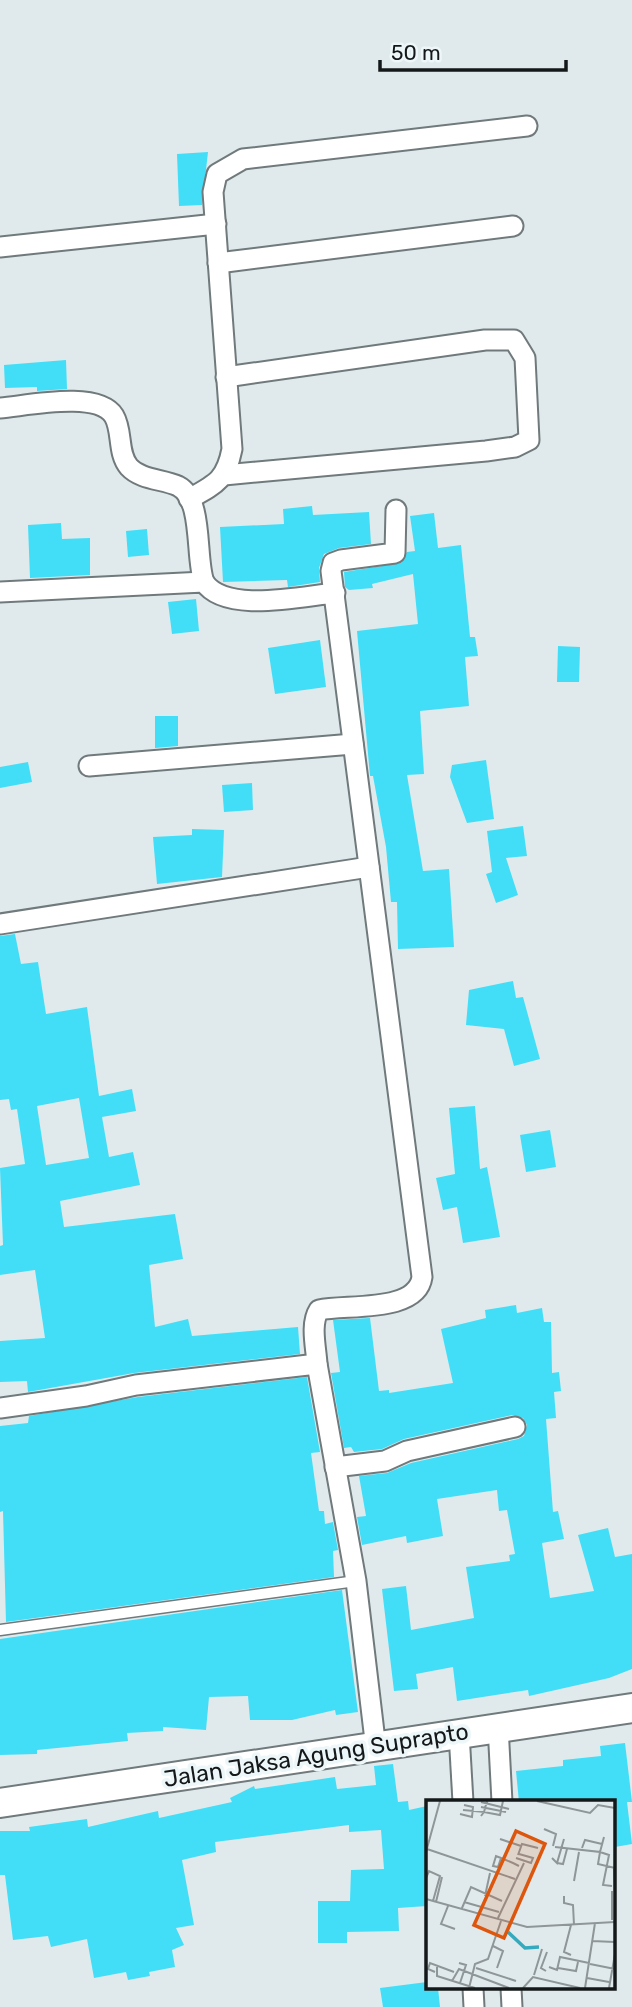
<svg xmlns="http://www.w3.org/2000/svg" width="632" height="2007" viewBox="0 0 632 2007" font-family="Rubik,sans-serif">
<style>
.building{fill:#42def7;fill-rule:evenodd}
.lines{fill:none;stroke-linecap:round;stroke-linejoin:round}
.service-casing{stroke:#70797b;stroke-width:13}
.minor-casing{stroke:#70797b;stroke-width:23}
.secondary-casing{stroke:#70797b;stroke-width:32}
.service{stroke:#fff;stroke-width:10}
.minor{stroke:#fff;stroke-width:19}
.secondary{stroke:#fff;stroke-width:28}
.labels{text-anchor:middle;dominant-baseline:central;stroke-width:7;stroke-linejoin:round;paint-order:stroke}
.street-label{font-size:23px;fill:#151819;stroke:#edf7f9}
.inset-river{fill:none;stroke:#35a9bd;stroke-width:3.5}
.inset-road{fill:none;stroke:#8f9698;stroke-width:2}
.view{fill:#dd560d;fill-opacity:0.15;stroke:#dd560d;stroke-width:3.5}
.inset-edge{fill:none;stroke:#151819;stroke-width:3.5}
</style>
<rect width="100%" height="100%" fill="#e0eaec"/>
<g class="building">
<polygon points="208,152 202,205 179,206 177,154"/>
<polygon points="66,360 67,389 37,391 37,387 5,388 4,365"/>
<polygon points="312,506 313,515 369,512 371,544 339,548 324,554 319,568 320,582 288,587 287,580 223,582 220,527 284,524 283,509"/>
<polygon points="434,513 438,548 461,545 470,637 475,637 478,656 465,657 469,706 420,711 424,774 407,775 423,871 449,869 454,947 398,949 397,902 391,902 386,847 373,776 370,776 357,631 418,624 413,574 372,584 373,588 349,590 345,587 344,572 401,563 407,552 415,551 410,516"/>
<polygon points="61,523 62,539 90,538 90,575 30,578 28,525"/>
<polygon points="147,529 149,555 128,557 126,531"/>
<polygon points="196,599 199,631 172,634 168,602"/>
<polygon points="320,640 326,687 275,694 268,648"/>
<polygon points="558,646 580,647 579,682 557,682"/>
<polygon points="155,716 178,716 178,746 155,748"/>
<polygon points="486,760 494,819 467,823 450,777 452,765"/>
<polygon points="28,762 32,782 0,788 0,767"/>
<polygon points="252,783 253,810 224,812 222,785"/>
<polygon points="523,826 527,856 506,858 518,895 496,903 486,874 492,872 487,831"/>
<polygon points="192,829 224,830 222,877 157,884 153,837 192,835"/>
<path d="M 15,934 L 21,964 L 38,962 L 46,1014 L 87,1007 L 99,1096 L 132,1089 L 136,1111 L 102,1117 L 109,1157 L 133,1152 L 140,1185 L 60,1201 L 64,1227 L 175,1214 L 183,1259 L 149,1265 L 155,1327 L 188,1319 L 192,1336 L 298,1327 L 300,1354 L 134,1373 L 28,1392 L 27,1381 L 0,1382 L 0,1341 L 45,1338 L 35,1270 L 0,1275 L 0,1246 L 3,1245 L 0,1168 L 25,1164 L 17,1109 L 11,1110 L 9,1099 L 0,1100 L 0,936 ZM 79,1098 L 89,1158 L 46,1165 L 37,1106 Z"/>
<polygon points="513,981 516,998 523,997 540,1059 514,1066 504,1029 466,1025 469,990"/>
<polygon points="475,1106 480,1169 487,1167 500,1237 463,1243 457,1207 443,1210 436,1178 455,1174 449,1108"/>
<polygon points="550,1130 556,1167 526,1172 520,1135"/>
<polygon points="516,1305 517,1313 542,1308 544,1322 551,1322 552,1373 559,1372 561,1391 554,1392 556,1418 546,1419 553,1512 558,1511 564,1539 542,1543 550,1598 594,1591 578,1535 608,1528 615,1557 632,1554 632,1669 609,1678 529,1696 528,1690 457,1701 453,1667 416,1674 418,1689 394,1691 382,1589 406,1586 411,1630 474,1618 466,1567 510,1561 509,1555 515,1554 507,1510 499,1511 497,1490 437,1499 443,1536 407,1543 406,1536 362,1545 357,1517 366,1516 359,1476 387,1473 411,1463 518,1439 524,1436 527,1425 523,1418 512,1415 404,1439 382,1449 354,1452 351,1447 344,1448 331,1373 340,1372 333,1320 370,1318 379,1391 389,1390 389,1393 453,1383 441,1329 486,1318 485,1310"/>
<polygon points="307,1377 320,1452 311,1453 319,1511 324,1511 325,1524 333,1522 338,1550 333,1551 334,1577 6,1622 3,1511 0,1512 0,1426 28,1423 29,1416 138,1397"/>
<polygon points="342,1590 358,1712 336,1715 335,1710 292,1720 250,1720 248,1696 209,1697 206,1730 163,1727 163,1731 127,1733 128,1741 37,1750 37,1754 0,1755 0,1639"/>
<polygon points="625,1743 632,1802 627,1802 632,1844 615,1847 613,1802 607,1802 606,1799 519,1802 516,1771 563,1766 563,1760 601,1756 600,1746"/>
<polygon points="393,1764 398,1802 408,1801 409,1810 427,1806 427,1906 398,1908 399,1931 347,1932 347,1943 318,1943 318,1901 350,1901 351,1870 384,1869 381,1830 349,1832 349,1825 215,1842 216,1852 182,1860 194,1925 176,1928 184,1945 172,1950 175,1967 149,1972 150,1976 128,1980 126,1972 94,1978 87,1939 51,1947 48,1936 13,1940 5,1875 0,1875 0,1831 30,1831 29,1827 87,1819 88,1827 158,1811 159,1818 232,1802 230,1798 254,1786 255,1789 335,1777 337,1789 376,1785 374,1766"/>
<polygon points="427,1982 427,1988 438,1988 440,2007 383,2007 380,1988"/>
</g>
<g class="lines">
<defs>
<polyline id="service" points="0,1630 356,1581"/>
<g id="minor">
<polyline points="0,247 216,224"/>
<polyline points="218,263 513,226"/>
<path d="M 0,408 C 26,406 98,390 114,416 C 123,431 117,453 129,467 C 141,480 163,479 178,486 C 204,499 195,558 204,582"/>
<polyline points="224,475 486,451 515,447 529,440 525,358 514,340 485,340 226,377"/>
<path d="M 189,499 C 216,484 226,480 232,449 L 213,192 L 217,174 L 243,159 L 527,126"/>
<path d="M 0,592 L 204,582 C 225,614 302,596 335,593"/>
<polyline points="89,766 353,744"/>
<polyline points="0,924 369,867"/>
<polyline points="0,1408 86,1396 136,1385 317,1364"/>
<polyline points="335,1467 385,1461 407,1451 515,1427"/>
<polyline points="498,1726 502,1802"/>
<polyline points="459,1733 463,1802"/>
<path d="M 376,1749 L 356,1581 L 317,1364 C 316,1347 310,1324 319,1310 C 348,1304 417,1313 422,1277 L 331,571 L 333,563 L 341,560 L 395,553 L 396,510"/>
<polyline points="473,1988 474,2007"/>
<polyline points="511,1988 512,2007"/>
</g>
<polyline id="secondary" points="0,1803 632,1708"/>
</defs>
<use href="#service" class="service-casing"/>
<use href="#minor" class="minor-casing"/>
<use href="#secondary" class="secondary-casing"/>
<use href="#service" class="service"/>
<use href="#minor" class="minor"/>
<use href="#secondary" class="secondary"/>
</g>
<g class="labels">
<g class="street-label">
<text transform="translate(316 1755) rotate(-9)">Jalan Jaksa Agung Suprapto</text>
</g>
</g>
<g transform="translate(426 1800)">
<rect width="189" height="189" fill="#e0eaec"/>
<path class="inset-river" d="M 82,132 L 99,148 L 113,147"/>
<path class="inset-road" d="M 111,1 L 164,13 L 172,5 L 189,8M 55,2 L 83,9M 55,7 L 80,12M 37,10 L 58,12 L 61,1M 34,14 L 46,17 L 47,7 L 38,5M 55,16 L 58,12 L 74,15 L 77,1M 118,29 L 130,34 L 127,46M 178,37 L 174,52 L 183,55 L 177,85 L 186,86M 74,39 L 95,46M 129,47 L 174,52 L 172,64 L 189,68M 156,48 L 159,40 L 176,44M 1,49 L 89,79M 0,52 L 14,1M 92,55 L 96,44 L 112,48M 75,58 L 72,67 L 67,66 L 70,56 L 75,58 L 87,63 L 93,66M 90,58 L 105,63 L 107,58 L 93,54M 126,58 L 131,63 L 138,39M 131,63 L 137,64 L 141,49M 188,68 L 189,92M 0,78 L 3,71 L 14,76 L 7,101M 148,81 L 153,52M 59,96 L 64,73M 138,96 L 138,103 L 147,105 L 148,125M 0,99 L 101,127 L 189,122M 10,102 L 16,77M 38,102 L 73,112M 22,106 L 15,124 L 29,129M 36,108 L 45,87 L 76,101M 72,118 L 98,63M 186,120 L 186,91M 145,125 L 138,152 L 145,155M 166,141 L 189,142M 67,146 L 77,151 L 71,168M 33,163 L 40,165 L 34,183M 164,164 L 189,169M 11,167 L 11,176 L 49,188M 123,167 L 131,170 L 134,157 L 163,163M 50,168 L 90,181M 132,168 L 150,171 L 152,162M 120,171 L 115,168 L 121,152M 9,172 L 2,169 L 4,163 L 28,172M 108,175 L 116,149M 161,178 L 183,182M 26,181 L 33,169 L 83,188M 43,188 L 49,164 L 62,159 L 75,121M 97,188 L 107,177 L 154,188M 159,188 L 169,123M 183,188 L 189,154"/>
<path class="view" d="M 90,31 L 119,44 L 78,138 L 48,125 Z"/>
<rect width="189" height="189" class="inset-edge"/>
</g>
<path d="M380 60v10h186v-10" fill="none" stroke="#151819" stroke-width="3.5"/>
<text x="391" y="60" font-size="21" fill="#151819" stroke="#edf7f9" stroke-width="5" paint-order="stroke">50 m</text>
</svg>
